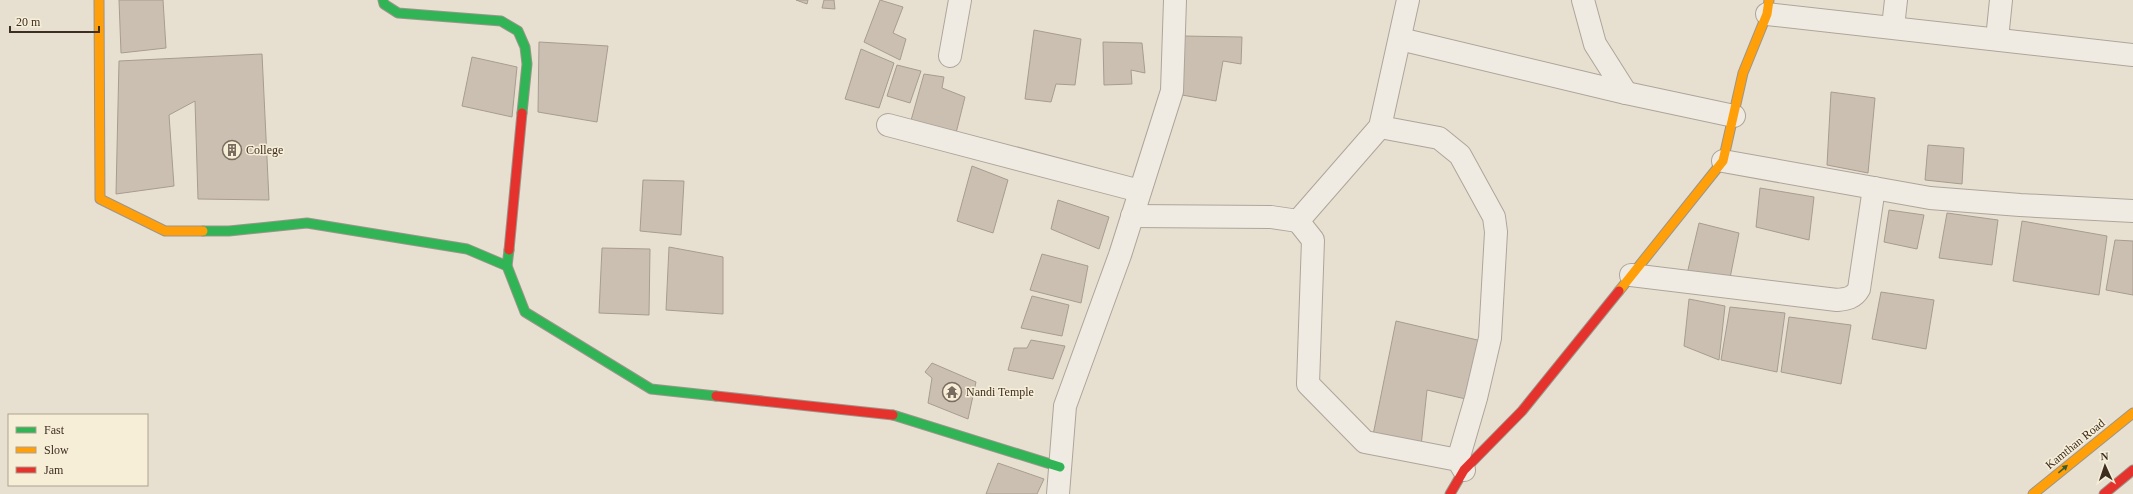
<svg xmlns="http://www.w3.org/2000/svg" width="2133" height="494" viewBox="0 0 2133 494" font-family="'Times New Roman',serif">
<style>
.building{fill:#cbbfb2;stroke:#a89c90}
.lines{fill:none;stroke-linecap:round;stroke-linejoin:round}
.street-casing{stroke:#ada599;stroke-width:24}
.fast-casing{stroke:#9c958a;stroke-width:11}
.slow-casing{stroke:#9c958a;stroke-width:11}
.jam-casing{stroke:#9c958a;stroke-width:11}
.street{stroke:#efebe3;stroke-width:22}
.fast{stroke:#30b455;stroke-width:9}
.slow{stroke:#ff9f0a;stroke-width:9}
.jam{stroke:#e5322d;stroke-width:9}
.oneway{fill:#385d33}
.labels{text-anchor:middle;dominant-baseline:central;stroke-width:3;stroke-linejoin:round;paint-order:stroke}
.poi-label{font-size:12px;fill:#3d2e20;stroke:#f7eed8;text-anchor:start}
.street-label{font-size:12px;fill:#3d2e20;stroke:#f7eed8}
</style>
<rect width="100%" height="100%" fill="#e7e0d1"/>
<g class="building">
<polygon points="119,0 163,0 166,48 121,53"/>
<polygon points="796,0 808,0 807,4"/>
<polygon points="824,0 834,0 835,9 822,8"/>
<polygon points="880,0 903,7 893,33 906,39 900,60 864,42"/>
<polygon points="1034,30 1081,39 1075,85 1056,84 1051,102 1025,99"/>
<polygon points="1183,36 1242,37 1241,64 1223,61 1216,101 1182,95"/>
<polygon points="539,42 608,46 597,122 538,112"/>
<polygon points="1103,42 1142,43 1145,73 1131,70 1132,84 1104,85"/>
<polygon points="861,49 894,63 879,108 845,99"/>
<polygon points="262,54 269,200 198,199 195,101 169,115 174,186 116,194 119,61"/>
<polygon points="472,57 517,67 512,117 462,106"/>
<polygon points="897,65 921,71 910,103 887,96"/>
<polygon points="924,74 944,77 942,88 965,97 955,137 910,124"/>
<polygon points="1831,92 1875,98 1868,173 1827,165"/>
<polygon points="1928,145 1964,148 1962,184 1925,180"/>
<polygon points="972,166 1008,180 993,233 957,221"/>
<polygon points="643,180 684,181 681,235 640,231"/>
<polygon points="1760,188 1814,197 1809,240 1756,227"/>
<polygon points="1058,200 1109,217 1099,249 1051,229"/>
<polygon points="1889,210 1924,215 1917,249 1884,242"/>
<polygon points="1947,213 1998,220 1992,265 1939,258"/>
<polygon points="2022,221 2107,236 2099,295 2013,281"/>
<polygon points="1699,223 1739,233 1729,283 1687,274"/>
<polygon points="2115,240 2133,241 2133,295 2106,290"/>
<polygon points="669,247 723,257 723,314 666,310"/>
<polygon points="602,248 650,249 649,315 599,313"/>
<polygon points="1042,254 1088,266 1081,303 1030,290"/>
<polygon points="1881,292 1934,300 1926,349 1872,339"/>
<polygon points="1032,296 1069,305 1062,336 1021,328"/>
<polygon points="1689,299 1725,306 1719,360 1684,346"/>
<polygon points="1730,307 1785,313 1777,372 1721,360"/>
<polygon points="1789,317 1851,325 1841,384 1781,372"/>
<polygon points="1396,321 1486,342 1470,400 1427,390 1421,446 1373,435"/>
<polygon points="1031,340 1065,346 1053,379 1008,370 1014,348 1027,348"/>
<polygon points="932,363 976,382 968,419 928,403 932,378 925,372"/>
<polygon points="998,463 1044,479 1037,494 986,494"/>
</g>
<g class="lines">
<defs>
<g id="street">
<polyline points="1583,0 1595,44 1626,93"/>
<polyline points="1767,14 2133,55"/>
<polyline points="1893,27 1896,0"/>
<polyline points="1400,39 1626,93 1734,116"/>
<polyline points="1997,39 2001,0"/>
<polyline points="950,56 960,0"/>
<polyline points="888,125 1140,191"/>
<polyline points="1380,127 1439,138 1460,155 1494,217 1496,232 1490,338 1476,398 1458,460"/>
<polyline points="1723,161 1930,198 2020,205 2133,211"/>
<polyline points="1132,216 1271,217 1298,221 1380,127 1408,0"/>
<polyline points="1298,221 1313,240 1308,384 1365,442 1458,460 1464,470"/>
<path d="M 1631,275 L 1837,300 C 1847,299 1854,298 1859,289 L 1874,188"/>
<polyline points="1058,494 1065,406 1120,255 1172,91 1175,0"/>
</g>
<g id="fast">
<polyline points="383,0 384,4 398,13 501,21 518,31 525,47 527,64 522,113"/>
<polyline points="203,231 229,231 307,223 467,249 507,266"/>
<polyline points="509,250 507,266 525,312 651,389 716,396"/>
<polyline points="893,415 1060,467"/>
</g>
<g id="slow">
<polyline points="99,0 100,199 165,231 203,231"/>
<polyline points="1619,291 1723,161 1743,73 1767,14 1769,0"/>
<polyline points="2033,494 2133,413"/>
</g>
<g id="jam">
<polyline points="509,250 522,113"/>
<polyline points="716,396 893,415"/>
<polyline points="1450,494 1464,470 1522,411 1619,291"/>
<polyline points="2104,494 2133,470"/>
</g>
</defs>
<use href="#street" class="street-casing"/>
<use href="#fast" class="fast-casing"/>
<use href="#slow" class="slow-casing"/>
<use href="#jam" class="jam-casing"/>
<use href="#street" class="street"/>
<use href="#fast" class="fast"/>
<use href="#slow" class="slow"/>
<use href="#jam" class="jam"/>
</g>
<defs><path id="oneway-solid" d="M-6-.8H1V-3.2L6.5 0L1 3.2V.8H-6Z"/></defs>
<use class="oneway" href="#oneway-solid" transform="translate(2063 469) rotate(-40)"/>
<defs>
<symbol id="building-ring" viewBox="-11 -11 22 22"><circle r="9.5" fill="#f7eed8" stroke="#786c5e" stroke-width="1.5"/><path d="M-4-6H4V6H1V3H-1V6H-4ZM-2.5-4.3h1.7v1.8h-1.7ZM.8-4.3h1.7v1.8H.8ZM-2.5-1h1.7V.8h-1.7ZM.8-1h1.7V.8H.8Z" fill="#786c5e"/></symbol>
<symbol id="temple-ring" viewBox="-11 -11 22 22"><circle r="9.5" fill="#f7eed8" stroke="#786c5e" stroke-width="1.5"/><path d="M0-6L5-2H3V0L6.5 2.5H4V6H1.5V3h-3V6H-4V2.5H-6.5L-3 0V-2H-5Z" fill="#786c5e"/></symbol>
</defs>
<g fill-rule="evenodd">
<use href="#building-ring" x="221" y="139" width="22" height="22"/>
<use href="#temple-ring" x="941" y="381" width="22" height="22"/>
</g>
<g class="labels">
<g class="poi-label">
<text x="246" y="150">College</text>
<text x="966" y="392">Nandi Temple</text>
</g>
<g class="street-label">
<text transform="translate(2075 444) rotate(-39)">Kamthan Road</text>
</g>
</g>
<rect x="8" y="414" width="140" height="72" fill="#f7eed8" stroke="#ada18e"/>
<rect x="16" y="427" width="20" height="6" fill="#30b455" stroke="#ada18e"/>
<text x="44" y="434" font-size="12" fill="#3d2e20">Fast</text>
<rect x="16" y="447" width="20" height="6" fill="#ff9f0a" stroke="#ada18e"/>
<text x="44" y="454" font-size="12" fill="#3d2e20">Slow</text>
<rect x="16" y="467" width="20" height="6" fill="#e5322d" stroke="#ada18e"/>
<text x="44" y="474" font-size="12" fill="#3d2e20">Jam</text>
<g transform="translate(2105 466) rotate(357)" stroke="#f7eed8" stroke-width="3" paint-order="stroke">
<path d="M0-3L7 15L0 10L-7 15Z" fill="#3d2e20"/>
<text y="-6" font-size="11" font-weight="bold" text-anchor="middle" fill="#3d2e20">N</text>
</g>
<path d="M10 26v6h89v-6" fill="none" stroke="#3d2e20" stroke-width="2"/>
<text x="16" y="26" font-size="12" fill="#3d2e20" stroke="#f7eed8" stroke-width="3" paint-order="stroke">20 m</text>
</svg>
